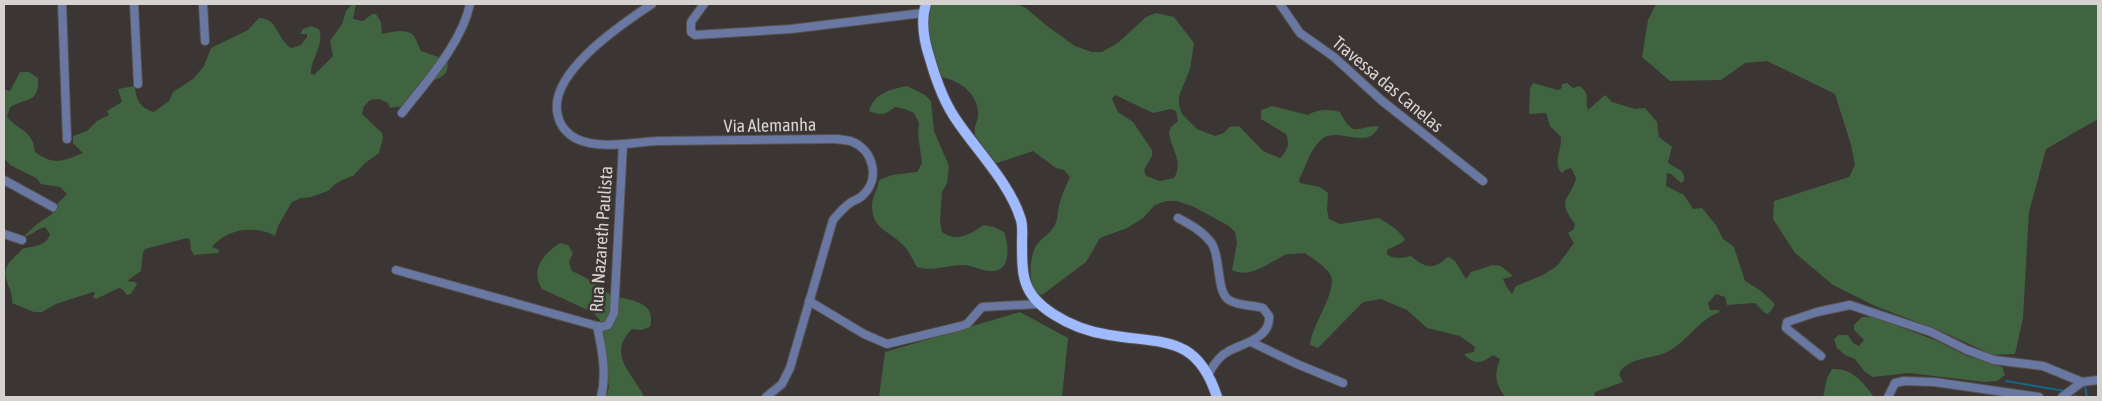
<svg xmlns="http://www.w3.org/2000/svg" width="2102" height="401" viewBox="0 0 2102 401" font-family="'Asap Condensed',sans-serif">
<style>
.green{fill:#3f643f;fill-rule:evenodd}
.lines{fill:none;stroke-linecap:round;stroke-linejoin:round}
.stream{stroke:#106989;stroke-width:2}
.minor-casing{stroke:#57514f;stroke-width:10}
.major-casing{stroke:#57514f;stroke-width:12}
.minor{stroke:#6978a3;stroke-width:8}
.major{stroke:#a0baff;stroke-width:10}
.labels{text-anchor:middle;dominant-baseline:central;stroke-width:5;stroke-linejoin:round;paint-order:stroke}
.street-label{font-size:18px;fill:#d5d2d0;stroke:#3b3533}
</style>
<rect width="100%" height="100%" fill="#3b3533"/>
<g class="green">
<path d="M 352,4 L 356,4 L 353,19 L 363,21 L 372,14 L 376,14 L 381,22 L 382,34 C 389,32 409,28 414,36 C 417,40 418,46 421,51 L 447,60 C 451,75 438,81 424,81 L 410,105 L 390,108 L 388,103 L 379,99 L 370,100 L 364,106 L 362,114 L 382,133 L 383,138 L 379,153 L 364,164 L 353,176 L 342,180 L 334,185 L 328,191 L 311,197 L 301,198 L 292,202 L 278,226 L 275,236 C 255,225 227,228 212,247 L 219,250 L 218,253 L 194,255 L 191,250 L 190,240 L 187,238 L 145,249 L 143,253 L 141,271 L 127,281 L 135,282 L 137,284 L 131,294 L 127,295 L 122,289 L 119,288 L 96,299 L 93,297 L 95,293 L 93,292 L 56,304 L 42,312 L 34,312 L 12,303 C 14,289 0,279 8,264 C 12,258 18,255 22,249 C 32,246 46,247 50,234 L 45,227 C 37,229 30,236 23,237 L 37,224 L 52,214 L 56,205 L 67,194 L 60,187 L 41,184 L 36,178 L 10,165 L 4,158 L 4,89 L 10,91 L 20,72 L 29,72 L 38,78 C 39,104 27,97 10,107 L 7,117 C 19,131 33,130 35,152 C 54,166 63,161 83,153 L 73,143 L 73,136 L 87,131 L 97,121 L 109,115 L 107,111 L 122,102 L 118,89 L 135,86 C 136,100 140,108 154,112 L 169,101 L 173,92 L 193,79 L 204,66 L 211,48 L 248,30 L 259,18 C 278,18 276,38 291,48 L 301,45 L 307,37 L 307,34 L 300,34 L 303,29 L 311,26 L 319,29 C 325,46 310,59 311,74 L 314,75 L 333,56 L 330,41 L 342,24 L 346,11 Z"/>
<path d="M 926,4 L 1017,4 L 1026,8 L 1047,26 L 1075,46 L 1092,52 L 1102,52 L 1119,42 L 1146,17 L 1156,13 L 1174,17 L 1194,43 L 1190,69 L 1179,96 L 1179,105 L 1182,114 L 1197,129 L 1215,136 L 1224,133 L 1229,127 L 1239,126 L 1263,151 L 1280,158 C 1288,150 1290,144 1286,134 L 1261,119 L 1261,110 L 1272,106 L 1308,115 C 1317,109 1330,109 1340,112 C 1354,139 1356,126 1379,126 C 1368,152 1339,126 1322,139 C 1309,150 1306,167 1299,180 L 1300,183 L 1320,187 L 1328,193 L 1327,210 L 1329,219 L 1340,224 L 1379,218 L 1396,229 L 1405,239 L 1403,242 L 1387,250 L 1387,254 C 1394,260 1402,258 1411,256 C 1418,262 1428,270 1438,264 C 1443,262 1444,258 1449,257 L 1455,261 L 1466,279 L 1471,272 L 1493,265 L 1501,266 L 1512,275 L 1511,277 L 1503,279 L 1506,286 L 1512,294 L 1516,286 L 1543,275 L 1557,266 L 1574,243 L 1568,233 L 1574,229 L 1575,224 C 1555,198 1571,200 1576,178 L 1571,168 L 1565,170 L 1562,173 C 1552,164 1562,149 1561,137 L 1550,126 L 1546,113 L 1529,114 L 1530,89 L 1533,83 L 1558,90 L 1561,89 L 1562,84 L 1567,83 L 1573,88 L 1579,86 C 1592,94 1584,99 1588,110 L 1605,95 L 1612,102 L 1635,109 L 1645,108 L 1657,122 L 1659,137 L 1672,147 L 1668,162 C 1675,170 1686,168 1684,181 L 1681,183 L 1671,174 L 1667,173 L 1666,186 L 1684,195 L 1693,209 L 1702,208 L 1716,225 L 1723,239 L 1734,247 L 1745,281 L 1761,291 L 1774,303 L 1774,306 L 1770,312 L 1766,314 L 1755,303 L 1727,305 L 1725,297 L 1716,294 L 1708,303 L 1710,310 L 1718,310 L 1720,312 C 1698,320 1687,342 1667,352 C 1653,359 1627,357 1619,374 L 1623,382 L 1595,392 L 1594,395 L 1597,397 L 1505,397 C 1495,383 1494,376 1500,359 L 1493,355 C 1482,363 1475,366 1464,354 L 1474,352 L 1475,347 L 1460,336 L 1427,328 L 1407,310 L 1381,299 L 1363,302 L 1318,348 L 1310,345 C 1312,324 1337,292 1331,276 C 1327,267 1313,259 1305,253 C 1299,254 1290,253 1285,255 C 1268,263 1250,279 1232,270 L 1237,243 L 1235,232 L 1229,226 L 1194,207 L 1177,201 L 1166,201 L 1155,205 L 1143,218 L 1127,228 L 1100,238 L 1086,262 L 1042,295 L 1034,293 C 1029,278 1028,251 1041,240 C 1047,234 1053,231 1056,222 C 1058,219 1057,215 1058,211 C 1060,199 1065,188 1070,177 L 1064,170 L 1056,168 L 1033,151 L 997,163 C 986,161 986,151 981,143 C 978,140 975,138 975,134 C 973,127 978,122 978,115 C 979,94 959,80 941,77 L 930,60 ZM 1115,95 L 1153,113 L 1171,109 L 1176,111 L 1178,121 L 1171,127 L 1169,133 C 1171,149 1184,162 1174,178 L 1160,181 L 1146,176 L 1144,170 L 1152,156 L 1152,150 L 1133,122 L 1118,112 L 1112,99 Z"/>
<polygon points="1656,4 2098,4 2098,119 2046,149 2029,212 2023,318 2015,354 1993,355 1943,332 1875,306 1833,285 1795,253 1773,219 1774,201 1849,177 1855,165 1851,145 1835,94 1767,61 1745,63 1721,80 1670,81 1642,57 1648,20"/>
<path d="M 907,86 L 925,95 L 931,101 L 934,131 L 949,166 L 947,183 L 942,192 L 940,222 L 942,232 C 957,243 970,234 984,225 L 994,227 L 1004,232 C 1009,246 1012,273 989,271 C 980,270 972,265 963,265 C 946,265 933,272 917,267 C 912,259 909,250 902,244 C 889,231 872,229 872,206 C 872,197 878,189 879,180 L 892,175 L 917,172 L 922,163 L 918,134 L 919,123 L 914,113 L 905,109 L 895,107 C 886,115 880,116 869,111 C 874,93 891,89 907,86 Z"/>
<path d="M 560,243 L 568,245 L 573,253 L 569,262 L 572,271 C 580,275 588,279 596,283 C 602,287 605,292 612,295 C 627,301 657,299 650,327 L 641,330 L 632,329 C 606,355 633,373 644,397 L 606,397 L 609,387 L 599,329 L 600,320 L 594,313 L 542,289 C 530,270 543,254 560,243 Z"/>
<polygon points="1020,312 1068,338 1062,397 879,397 885,352"/>
<polygon points="1862,317 1874,317 1937,341 1967,356 2002,367 2005,375 1997,381 1985,382 1909,373 1873,377 1865,372 1855,359 1845,355 1837,348 1834,339 1839,335 1848,335 1853,343 1859,346 1864,340 1854,330 1854,325"/>
<path d="M 1832,369 C 1852,368 1863,382 1874,397 L 1823,397 L 1827,378 Z"/>
</g>
<g class="lines">
<g class="stream">
<polyline points="2006,381 2065,391"/>
<polyline points="2085,387 2087,397"/>
<polyline points="2074,396 2078,397"/>
</g>
<defs>
<g id="minor">
<polyline points="62,4 67,139"/>
<polyline points="134,4 138,84"/>
<polyline points="203,4 205,41"/>
<path d="M 652,4 C 622,24 546,74 558,116 C 560,126 568,135 577,139 C 601,150 633,142 659,141 C 719,140 778,140 837,139 C 842,140 848,140 853,142 C 874,151 880,180 863,195 C 860,199 854,200 850,203 C 843,208 838,214 833,220 L 790,368 L 782,384 L 766,397"/>
<polyline points="704,4 691,22 691,32 695,35 791,29 923,13"/>
<polyline points="1280,4 1300,33 1334,57 1381,100 1483,181"/>
<path d="M 402,113 C 426,82 462,43 470,4"/>
<polyline points="4,180 53,207"/>
<path d="M 1178,218 C 1191,225 1204,232 1212,244 C 1221,258 1216,292 1229,300 C 1238,306 1253,305 1263,308 L 1269,316 C 1271,338 1244,343 1229,351 C 1219,356 1213,365 1208,375"/>
<polyline points="4,234 22,240"/>
<polyline points="396,270 597,326 602,327 608,325 614,313 623,144"/>
<polyline points="809,301 864,334 887,344 961,326 967,324 982,307 1039,304"/>
<path d="M 597,326 C 602,349 607,374 601,397"/>
<polyline points="1251,342 1297,364 1343,383"/>
<polyline points="1821,356 1786,328 1787,322 1817,312 1850,305 1931,332 1967,350 1994,360 2043,366 2082,382 2098,380"/>
<polyline points="1888,397 1895,383 1904,381 1934,382 2039,397"/>
<polyline points="2062,397 2082,382"/>
</g>
<path id="major" d="M 926,4 C 920,22 924,41 930,59 C 936,80 943,100 955,118 C 976,150 1010,183 1021,220 C 1023,227 1022,235 1022,242 C 1022,276 1022,294 1053,314 C 1070,325 1089,332 1109,335 C 1162,344 1197,334 1217,397"/>
</defs>
<use href="#minor" class="minor-casing"/>
<use href="#major" class="major-casing"/>
<use href="#minor" class="minor"/>
<use href="#major" class="major"/>
</g>
<g class="labels">
<g class="street-label">
<text transform="translate(1388 84) rotate(40)">Travessa das Canelas</text>
<text transform="translate(770 125) rotate(-1)">Via Alemanha</text>
<text transform="translate(601 239) rotate(-86)">Rua Nazareth Paulista</text>
</g>
</g>
<rect width="2102" height="401" fill="none" stroke="#d5d2d0" stroke-width="10"/>
</svg>
